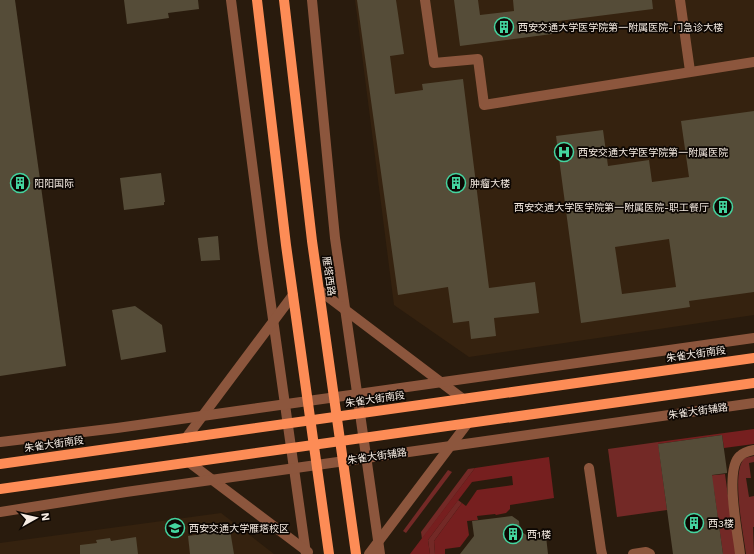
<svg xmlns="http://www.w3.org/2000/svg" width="754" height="554" viewBox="0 0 754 554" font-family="'Work Sans','Noto Sans SC',sans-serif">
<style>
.built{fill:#35220f}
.green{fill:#732926}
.forest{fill:#761f1f}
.building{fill:#554c38;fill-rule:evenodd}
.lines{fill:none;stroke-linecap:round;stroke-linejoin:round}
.minor{stroke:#8c563d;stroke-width:10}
.major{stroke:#fd8c56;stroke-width:10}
.labels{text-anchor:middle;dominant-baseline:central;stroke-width:3.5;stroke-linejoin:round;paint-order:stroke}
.poi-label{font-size:10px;fill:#f6ece3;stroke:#0d0703;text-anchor:start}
.street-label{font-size:10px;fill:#f6ece3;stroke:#0d0703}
</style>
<rect width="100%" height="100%" fill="#291b0d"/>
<g class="built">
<polygon points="355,0 754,0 754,315 469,357 394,305"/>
<polygon points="221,513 274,554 0,554 0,543"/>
</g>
<g class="green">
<polygon points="658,442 667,510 617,517 608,449"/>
<path d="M 754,456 L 754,462 L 749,463 L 751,478 L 746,478 L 749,497 L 754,496 L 754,527 L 753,527 L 754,554 L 746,554 C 744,536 730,470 745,458 C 747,457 751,457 754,456 Z"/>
<polygon points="475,468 422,539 421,532 468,469"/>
<polygon points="448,470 452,472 406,533 403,531"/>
<polygon points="725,474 736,554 723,554 714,491 705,476"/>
<polygon points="458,500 462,503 434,541 435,554 430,554 428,540"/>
</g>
<g class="forest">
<polygon points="754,429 754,444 724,448 722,435 658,444 658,442"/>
<polygon points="549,457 554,498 510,505 510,509 506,513 496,515 495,514 477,516 478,520 467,521 469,535 460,547 445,549 445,554 435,554 434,541 462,503 466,506 477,490 513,485 512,476 472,482 428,540 430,554 410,554 475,468"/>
</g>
<g class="building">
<polygon points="0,0 15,0 66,366 0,376"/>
<polygon points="124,0 198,0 199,9 168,13 169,18 127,24"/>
<polygon points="357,0 396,0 404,54 390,56 395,94 423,90 422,84 463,79 489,288 535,282 539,313 494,318 496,336 471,339 469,321 453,323 448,287 398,295"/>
<polygon points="454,0 478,0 480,15 514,11 513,0 652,0 653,9 551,22 552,34 460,46"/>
<path d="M 754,111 L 754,292 L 689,301 L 690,307 L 581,323 L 556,136 L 603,130 L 608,166 L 649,160 L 652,182 L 689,177 L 681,121 ZM 669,239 L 676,287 L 622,294 L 615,247 Z"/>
<polygon points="161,173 165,202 164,202 164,205 124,210 120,178"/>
<polygon points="218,236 220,260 201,261 198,238"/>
<polygon points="135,306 162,325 166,352 121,360 112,310"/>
<polygon points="722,435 727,471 727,473 712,475 723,554 673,554 658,444"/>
<polygon points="512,516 519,521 520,531 531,538 546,536 548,554 460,554 474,536 472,521"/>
<polygon points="230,530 234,554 190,554 188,536"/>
<polygon points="136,537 138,554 80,554 80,545 97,543 96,540 110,538 111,541"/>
</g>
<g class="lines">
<g class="minor">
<polyline points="231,0 263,248 306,554"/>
<polyline points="312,0 335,238 380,554"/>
<polyline points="425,0 434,63 478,59 484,105 754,62"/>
<polyline points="680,0 690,71"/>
<polyline points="319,290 463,399"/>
<polyline points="186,438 293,295"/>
<polyline points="0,442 117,428 754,338"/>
<polyline points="190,463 308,552"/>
<polyline points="589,468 601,550 602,554"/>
<polyline points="0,512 126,492 754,403"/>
<polyline points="369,554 467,424"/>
<polyline points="633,554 646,552 650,554"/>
<path d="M 740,554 C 738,534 724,469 740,456 C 744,452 749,451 754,450"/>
</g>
<g class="major">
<polyline points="257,0 286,245 329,554"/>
<polyline points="284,0 312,241 356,554"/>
<polyline points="0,464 754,358"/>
<polyline points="0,489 754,383"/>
</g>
</g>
<defs>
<symbol id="building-ring" viewBox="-11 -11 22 22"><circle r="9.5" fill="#0d0703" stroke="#44d49f" stroke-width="1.5"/><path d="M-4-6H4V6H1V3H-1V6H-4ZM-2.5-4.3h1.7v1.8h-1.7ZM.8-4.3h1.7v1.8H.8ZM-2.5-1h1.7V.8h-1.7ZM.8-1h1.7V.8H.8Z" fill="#44d49f"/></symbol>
<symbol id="hospital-ring" viewBox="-11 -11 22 22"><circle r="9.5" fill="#0d0703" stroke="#44d49f" stroke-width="1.5"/><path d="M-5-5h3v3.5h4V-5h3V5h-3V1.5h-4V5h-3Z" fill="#44d49f"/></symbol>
<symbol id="university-ring" viewBox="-11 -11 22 22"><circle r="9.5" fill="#0d0703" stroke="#44d49f" stroke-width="1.5"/><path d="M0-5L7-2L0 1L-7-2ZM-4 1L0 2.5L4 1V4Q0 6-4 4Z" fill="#44d49f"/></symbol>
</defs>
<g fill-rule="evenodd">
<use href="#building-ring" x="493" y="16" width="22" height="22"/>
<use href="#hospital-ring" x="553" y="141" width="22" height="22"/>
<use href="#building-ring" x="9" y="172" width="22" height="22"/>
<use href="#building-ring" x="445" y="172" width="22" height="22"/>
<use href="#building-ring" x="712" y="196" width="22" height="22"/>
<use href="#building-ring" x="683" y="512" width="22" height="22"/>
<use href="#university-ring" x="164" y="517" width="22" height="22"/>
<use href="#building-ring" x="502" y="523" width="22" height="22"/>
</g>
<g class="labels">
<g class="poi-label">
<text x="518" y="27">西安交通大学医学院第一附属医院-门急诊大楼</text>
<text x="578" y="152">西安交通大学医学院第一附属医院</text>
<text x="34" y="183">阳阳国际</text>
<text x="470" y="183">肿瘤大楼</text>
<text x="709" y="207" text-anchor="end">西安交通大学医学院第一附属医院-职工餐厅</text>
<text x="708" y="523">西3楼</text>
<text x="189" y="528">西安交通大学雁塔校区</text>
<text x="527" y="534">西1楼</text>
</g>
<g class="street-label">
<text transform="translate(329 276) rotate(82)">雁塔西路</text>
<text transform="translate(696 354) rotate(-8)">朱雀大街南段</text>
<text transform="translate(375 399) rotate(-8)">朱雀大街南段</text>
<text transform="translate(698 411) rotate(-8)">朱雀大街辅路</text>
<text transform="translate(54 444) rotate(-8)">朱雀大街南段</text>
<text transform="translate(377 456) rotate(-8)">朱雀大街辅路</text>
</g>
</g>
<g transform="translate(36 518) rotate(82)" stroke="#0d0703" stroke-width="3" paint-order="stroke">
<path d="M0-3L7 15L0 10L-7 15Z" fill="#f6ece3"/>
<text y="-6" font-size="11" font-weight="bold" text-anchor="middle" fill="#f6ece3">N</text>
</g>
</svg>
